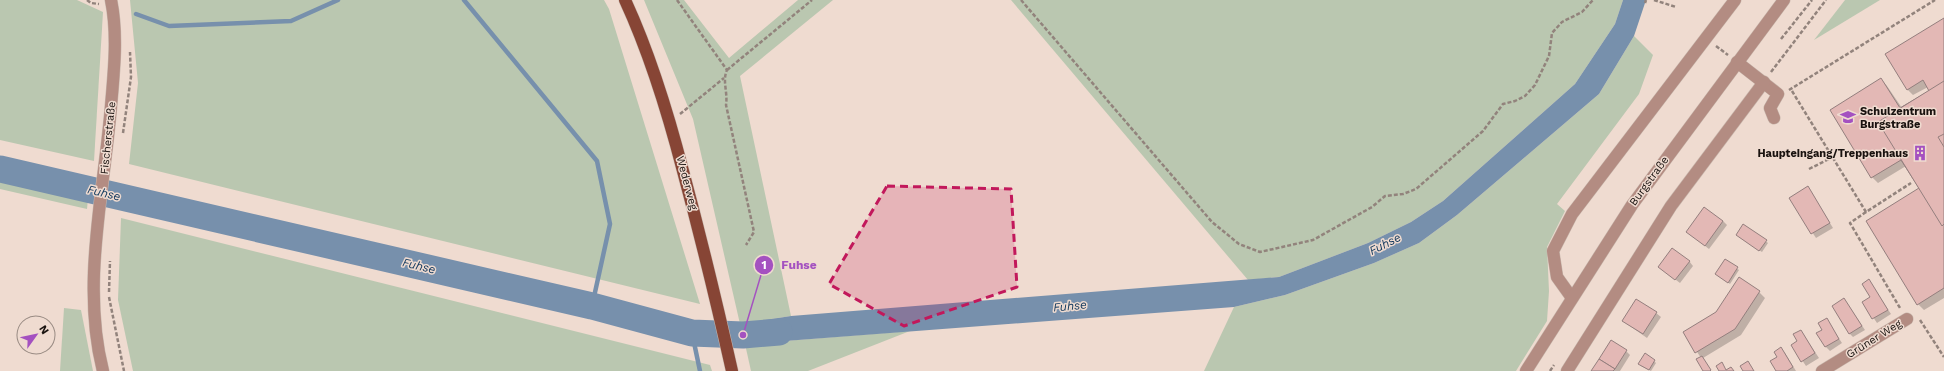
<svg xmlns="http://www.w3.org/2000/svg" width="1944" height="371" viewBox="0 0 1944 371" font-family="'Work Sans',sans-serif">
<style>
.green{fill:#bac7b0}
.water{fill:#7790ac}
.shadow{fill:#0003}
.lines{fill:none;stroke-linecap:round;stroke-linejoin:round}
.stream{stroke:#7790ac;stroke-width:4.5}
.river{stroke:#7790ac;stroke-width:27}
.building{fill:#e3b8b5;stroke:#947f7e}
.minor-casing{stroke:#c8b7ad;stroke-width:13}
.major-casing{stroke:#c8b7ad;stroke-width:13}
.path{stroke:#92837c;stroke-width:2.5;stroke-dasharray:4 2;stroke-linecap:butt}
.minor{stroke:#b38c82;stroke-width:12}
.major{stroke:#874535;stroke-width:12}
.marked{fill:#c2185b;fill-opacity:0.2;stroke:#c2185b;stroke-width:3;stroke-dasharray:8 5;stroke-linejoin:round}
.labels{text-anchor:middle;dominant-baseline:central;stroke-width:3;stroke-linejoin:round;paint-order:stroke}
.poi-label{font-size:11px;font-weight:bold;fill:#19120f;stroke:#efdbd0;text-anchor:start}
.street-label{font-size:11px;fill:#19120f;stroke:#efdbd0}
.water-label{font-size:12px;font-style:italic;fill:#0e365c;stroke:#efdbd0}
.leader{fill:none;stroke:#a451c0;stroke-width:1.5}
.callout-dot{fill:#a451c0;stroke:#efdbd0;stroke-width:1.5}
.mark-label{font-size:12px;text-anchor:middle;font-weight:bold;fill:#fff}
.callout-label{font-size:12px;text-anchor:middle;font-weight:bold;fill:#a451c0;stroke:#efdbd0;stroke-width:3;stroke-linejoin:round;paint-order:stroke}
</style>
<rect width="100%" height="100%" fill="#efdbd0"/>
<g class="green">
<polygon points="0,0 77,0 103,12 94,161 0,140"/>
<polygon points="130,0 604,0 609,9 700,304 129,164 138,83"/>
<polygon points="644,0 684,0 729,58 798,0 833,0 740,76 791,316 740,324 693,119"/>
<polygon points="1011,0 1623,0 1615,24 1575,84 1443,201 1411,222 1368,243 1279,277 1248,280"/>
<polygon points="1845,0 1880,0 1814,40"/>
<polygon points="1634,36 1653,55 1639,94 1557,204 1565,211 1547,247 1549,291 1547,321 1516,371 1204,371 1234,307 1285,295 1374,263 1419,243 1457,215 1599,94"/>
<polygon points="0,176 88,199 87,209 0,189"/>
<polygon points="121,218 710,365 712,371 133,371 118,300"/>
<polygon points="64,308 81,310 93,371 60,371"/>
<polygon points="910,331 808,371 751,371 745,344"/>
</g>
<polygon class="water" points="1623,0 1646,0 1634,36 1599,94 1457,215 1419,243 1374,263 1285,295 1234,307 745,344 740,324 791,316 1279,277 1368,243 1411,222 1443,201 1575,84 1615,24"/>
<g class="shadow">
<polygon points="1944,19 1944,298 1924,310 1918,304 1920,189 1906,166 1878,183 1872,177 1881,79 1887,86 1902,108 1930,91 1928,87 1913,95 1907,89"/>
<polygon points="1808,187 1833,228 1816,238 1790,198"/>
<polygon points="1723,221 1727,225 1709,249 1687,232"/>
<polygon points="1744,225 1768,243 1762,252 1739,237"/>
<polygon points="1725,260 1739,270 1730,284 1716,274"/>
<polygon points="1689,261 1693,266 1680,283 1659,267"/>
<polygon points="1869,281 1891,314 1877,323 1863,302 1871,298"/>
<polygon points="1759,292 1765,298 1741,335 1703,358 1711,371 1705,371 1701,358 1684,332"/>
<polygon points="1844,299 1865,330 1853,337 1849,333"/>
<polygon points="1656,313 1661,317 1647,338 1623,321"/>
<polygon points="1826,319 1842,343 1830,351 1826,347 1824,330"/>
<polygon points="1801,331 1819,358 1806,366 1792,345 1799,341"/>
<polygon points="1781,349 1785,353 1796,371 1778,371"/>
<polygon points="1626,351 1630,355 1620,371 1592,371"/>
<polygon points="1654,361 1656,363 1651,371 1641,366"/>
</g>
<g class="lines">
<g class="stream">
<polyline points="464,0 597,161 610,224 592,306"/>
<polyline points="136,14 169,26 291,21 338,0"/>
<polyline points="692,333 700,371"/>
</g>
<polyline class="river" points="0,169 592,306 692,333 743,335 779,332"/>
</g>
<g class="building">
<polygon points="1944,18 1944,288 1917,305 1866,221 1919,188 1901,160 1871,178 1830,110 1881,78 1900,108 1929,91 1923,80 1907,90 1885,54"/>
<polygon points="1944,81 1944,134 1938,137 1944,147 1944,224 1942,226 1878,122"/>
<polygon points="1808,186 1830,223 1811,234 1789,198"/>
<polygon points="1704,207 1723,221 1705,246 1686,232"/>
<polygon points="1743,224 1767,240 1759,251 1736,235"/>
<polygon points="1672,248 1690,261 1675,280 1658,267"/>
<polygon points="1725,259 1738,267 1728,283 1715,274"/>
<polygon points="1739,277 1760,291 1735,329 1695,353 1683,332 1716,312"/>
<polygon points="1869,279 1888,310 1872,319 1862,302 1870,297 1862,284"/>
<polygon points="1844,298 1862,326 1849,334 1832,306"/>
<polygon points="1636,299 1657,312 1643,334 1622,321"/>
<polygon points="1827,318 1839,339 1825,347 1816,333 1822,330 1818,323"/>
<polygon points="1801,330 1815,353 1801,362 1791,345 1797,341 1793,334"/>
<polygon points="1611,340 1627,350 1615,369 1599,359"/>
<polygon points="1781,347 1793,367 1787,371 1776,371 1770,361 1777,357 1774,352"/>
<polygon points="1645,353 1655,360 1649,370 1638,364"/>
<polygon points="1702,356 1711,370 1710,371 1703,371 1696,359"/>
<polygon points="1599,359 1615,369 1613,371 1591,371"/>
<polygon points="1748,361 1754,371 1743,371 1740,366"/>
<polygon points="1722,362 1726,370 1731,367 1734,371 1719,371 1716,366"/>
</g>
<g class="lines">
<defs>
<g id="minor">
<polyline points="1737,62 1778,94 1770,108 1774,118"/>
<polyline points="1572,298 1557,277 1553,251 1572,214 1735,0"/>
<path d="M 103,371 C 81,285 104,193 111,106 C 114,71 118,34 111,0"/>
<polyline points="1526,371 1632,205 1784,0"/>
<polyline points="1567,371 1671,206 1764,82"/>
<polyline points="1822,371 1907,319"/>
</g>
<path id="major" d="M 625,0 C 650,54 668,113 683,171 C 701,238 717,304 732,371"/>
</defs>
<use href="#minor" class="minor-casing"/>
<use href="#major" class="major-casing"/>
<g class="path">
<polyline points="87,0 91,3 99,4"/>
<path d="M 677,0 L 727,70 C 722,81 728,92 726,105 L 754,232 L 746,245"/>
<polyline points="1021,0 1212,222 1239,244 1260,252 1313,240 1372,207 1385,196 1403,194 1416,189 1483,131 1503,104 1515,101 1525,96 1535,85 1549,56 1552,33 1562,22 1582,12 1593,0"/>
<polyline points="1654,0 1676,7"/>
<polyline points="1645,3 1646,0"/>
<polyline points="1781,39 1812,0"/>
<polyline points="1716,46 1728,55"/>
<polyline points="727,70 812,0"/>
<polyline points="1771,72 1826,0"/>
<polyline points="1789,90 1935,0"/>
<polyline points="1792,91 1866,212 1911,183"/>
<polyline points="680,114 724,78"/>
<polyline points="123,133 131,77 130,52"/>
<polyline points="1809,169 1831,158"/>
<polyline points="1866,212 1850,223 1900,308"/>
<polyline points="109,292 110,261"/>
<polyline points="109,297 124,371"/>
<polyline points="1920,320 1944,357"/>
<polyline points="1550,371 1554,365"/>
</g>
<use href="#minor" class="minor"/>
<use href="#major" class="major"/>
</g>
<path class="marked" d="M 887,186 L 1011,189 L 1017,287 L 904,326 L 829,284 Z"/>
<defs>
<symbol id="school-bare" viewBox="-9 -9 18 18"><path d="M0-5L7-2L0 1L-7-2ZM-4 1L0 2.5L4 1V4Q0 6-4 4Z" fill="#a451c0" stroke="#efdbd0" stroke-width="2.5" paint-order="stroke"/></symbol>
<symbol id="building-bare" viewBox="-9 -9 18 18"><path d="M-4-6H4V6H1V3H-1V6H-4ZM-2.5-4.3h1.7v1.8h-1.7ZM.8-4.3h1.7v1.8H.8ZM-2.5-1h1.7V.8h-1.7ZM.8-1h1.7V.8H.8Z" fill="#a451c0" stroke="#efdbd0" stroke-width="2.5" paint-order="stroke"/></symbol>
</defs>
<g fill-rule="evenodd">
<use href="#school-bare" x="1837" y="106" width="22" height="22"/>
<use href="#building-bare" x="1909" y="142" width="22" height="22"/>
</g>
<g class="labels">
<g class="poi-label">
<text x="1860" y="111">Schulzentrum<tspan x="1860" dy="13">Burgstraße</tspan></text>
<text x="1908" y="153" text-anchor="end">Haupteingang/Treppenhaus</text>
</g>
<g class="street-label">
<text transform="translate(108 138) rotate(-84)">Fischerstraße</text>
<text transform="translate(1649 181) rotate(-54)">Burgstraße</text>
<text transform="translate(687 183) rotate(75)">Wederweg</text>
<text transform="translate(1874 339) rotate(-32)">Grüner Weg</text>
</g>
<g class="water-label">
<text transform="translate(104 193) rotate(13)">Fuhse</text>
<text transform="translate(1385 244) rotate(-27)">Fuhse</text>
<text transform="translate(419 266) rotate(13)">Fuhse</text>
<text transform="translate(1070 306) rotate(-5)">Fuhse</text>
</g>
</g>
<path class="leader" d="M743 335L764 265"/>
<g class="callout-dot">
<circle cx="743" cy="335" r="4"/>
<circle cx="764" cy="265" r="10"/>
</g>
<g class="mark-label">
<text x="764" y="269">1</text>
</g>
<g class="callout-label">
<text x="799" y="269">Fuhse</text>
</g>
<g transform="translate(36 335) rotate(57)"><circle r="19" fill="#efdbd0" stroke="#998b83"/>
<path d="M0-3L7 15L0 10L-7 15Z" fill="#a451c0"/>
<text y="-6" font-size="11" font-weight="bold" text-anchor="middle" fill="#19120f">N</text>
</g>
</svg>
